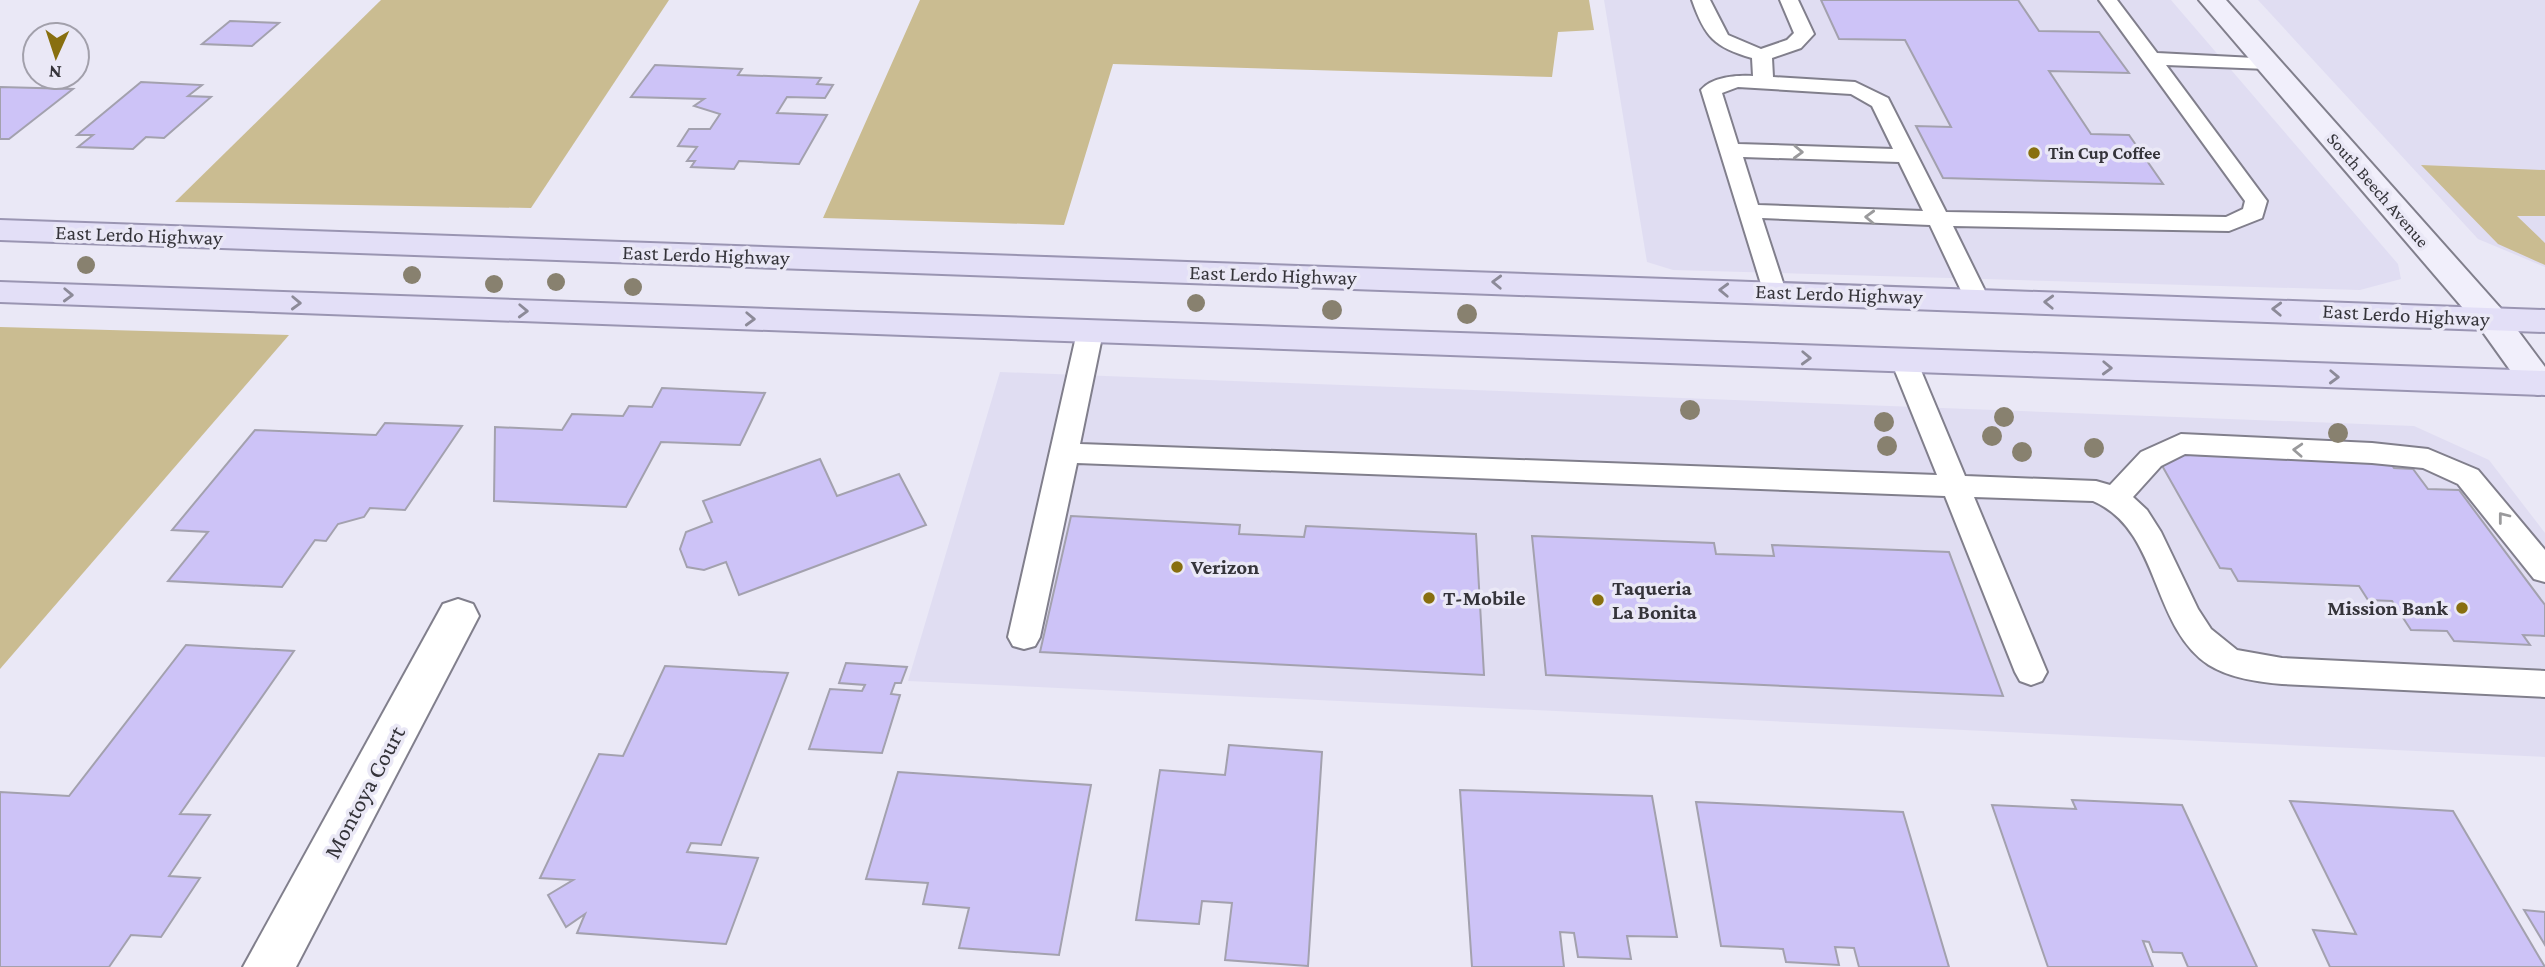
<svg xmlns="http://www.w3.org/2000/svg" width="2545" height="967" viewBox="0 0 2545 967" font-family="'Crimson Pro',serif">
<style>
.built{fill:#e0ddf2}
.green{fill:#cabc91}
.building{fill:#cdc3f7;stroke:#a3a1ae;stroke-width:2}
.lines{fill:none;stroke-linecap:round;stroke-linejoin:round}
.service-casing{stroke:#817f8c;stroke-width:4}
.minor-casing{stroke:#817f8c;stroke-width:4}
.secondary-casing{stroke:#817f8c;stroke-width:4}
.primary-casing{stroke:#9a95b2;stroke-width:4}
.service{fill:#fff;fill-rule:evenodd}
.minor{fill:#fff;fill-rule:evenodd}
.secondary{fill:#f1effb;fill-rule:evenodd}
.primary{fill:#e3dff7;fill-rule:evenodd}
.tree{fill:#88816f}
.oneway{stroke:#9a9a9c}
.oneway2{stroke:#8c8a98}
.poi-dot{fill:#886f0f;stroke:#eae8f6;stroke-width:2.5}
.labels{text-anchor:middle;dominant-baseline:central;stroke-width:7;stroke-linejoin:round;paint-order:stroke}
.far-poi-label{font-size:18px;font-weight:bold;fill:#35343a;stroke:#eae8f6;text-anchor:start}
.far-street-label{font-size:18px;fill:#35343a;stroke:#eae8f6}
.street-label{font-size:21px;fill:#35343a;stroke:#eae8f6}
.poi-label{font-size:21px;font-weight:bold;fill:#35343a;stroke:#eae8f6;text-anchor:start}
.near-street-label{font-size:24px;fill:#35343a;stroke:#eae8f6}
</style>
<rect width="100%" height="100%" fill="#eae8f6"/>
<g class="built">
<polygon points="1604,0 2171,0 2398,264 2401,279 2360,290 1673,270 1647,262"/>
<polygon points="2258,0 2545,0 2545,267 2478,239"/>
<polygon points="1000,372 2414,426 2489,460 2545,533 2545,757 908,681"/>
</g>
<g class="green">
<polygon points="381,0 669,0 531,208 175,202"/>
<polygon points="920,0 1589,0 1594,30 1558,32 1552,77 1113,64 1064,225 823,218"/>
<polygon points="2421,165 2545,170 2545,216 2517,216 2545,243 2545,265 2498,244"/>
<polygon points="0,327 289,335 0,669"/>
</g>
<g class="building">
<polygon points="1821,0 2018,0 2039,31 2099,32 2129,73 2049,71 2091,134 2129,135 2163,184 1943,178 1916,126 1951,127 1905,40 1839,39"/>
<polygon points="230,21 279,23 252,46 202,44"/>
<polygon points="655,65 742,69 738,75 821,78 817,84 833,85 825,98 787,97 777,113 827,115 799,164 739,161 734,169 691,167 695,161 687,161 697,147 678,146 689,129 710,129 720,114 694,106 704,99 631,97"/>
<polygon points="141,82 202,85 188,96 211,97 164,138 146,137 133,149 78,147 93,135 77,135"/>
<polygon points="0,87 73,89 9,139 0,139"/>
<polygon points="662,388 765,393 740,445 661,442 626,507 494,501 495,427 562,430 572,414 623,416 629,406 652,407"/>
<polygon points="385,423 462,426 405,510 370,508 364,517 338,524 326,541 315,540 282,587 168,581 208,532 172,530 255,430 376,435"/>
<polygon points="2164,454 2389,461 2394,468 2413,469 2428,489 2459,490 2545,605 2545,636 2523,635 2530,645 2454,641 2447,631 2411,630 2392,601 2368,600 2359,586 2238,581 2231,569 2220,568 2160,462 2169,462"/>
<polygon points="820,459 837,496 899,474 926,525 739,595 726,562 704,570 687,567 680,549 686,532 712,522 703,501"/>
<polygon points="1071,516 1240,525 1239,534 1304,537 1306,526 1476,534 1484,675 1040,652"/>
<polygon points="1532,536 1714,543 1716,554 1774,556 1772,545 1949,552 2003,696 1546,675"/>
<polygon points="186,645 294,651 180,814 210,815 169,876 200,878 161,937 131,935 109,967 0,967 0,792 69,796"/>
<polygon points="846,663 907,667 901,683 895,683 891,694 900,695 882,753 809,749 830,689 862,691 865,685 839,683"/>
<polygon points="665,666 788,673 721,845 691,843 687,852 758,858 726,944 577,933 585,914 566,927 548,895 573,880 540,878 599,754 623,756"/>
<polygon points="1229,745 1322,752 1308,966 1225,960 1232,903 1202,901 1199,924 1136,920 1160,770 1225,775"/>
<polygon points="898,772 1091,785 1059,955 959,948 969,908 923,904 928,883 866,879"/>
<polygon points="1460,790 1652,796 1677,937 1627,936 1631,959 1578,957 1574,933 1560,932 1564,967 1472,967"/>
<polygon points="2072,800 2182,805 2257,967 2188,967 2182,953 2153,952 2149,942 2143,941 2153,967 2048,967 1992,805 2076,809"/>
<polygon points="2290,801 2453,811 2545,967 2330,967 2313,930 2356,934"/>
<polygon points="1696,802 1903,812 1949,967 1859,967 1854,948 1835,947 1839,965 1786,962 1783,949 1721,946"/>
<polygon points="2524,910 2545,912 2545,945"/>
</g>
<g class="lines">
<defs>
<g id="service">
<path d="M 1692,0 L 1710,0 L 1728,35 L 1761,49 L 1787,40 L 1794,33 L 1780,0 L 1798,0 L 1814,34 L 1801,48 L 1772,58 L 1773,77 L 1855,82 L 1888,98 L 1946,212 L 2226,217 L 2243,209 L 2245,201 L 2099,0 L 2117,0 L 2157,53 L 2274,59 L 2277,63 L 2274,67 L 2267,69 L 2166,65 L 2267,201 L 2262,218 L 2229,231 L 1953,226 L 1989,299 L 1986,304 L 1968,304 L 1965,299 L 1930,225 L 1762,218 L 1786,292 L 1783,297 L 1765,297 L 1701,90 C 1712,77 1736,75 1753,76 L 1752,58 C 1714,47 1705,37 1692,0 ZM 1738,87 L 1851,94 L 1872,106 L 1893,149 L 1738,144 L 1722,93 ZM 1743,157 L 1899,162 L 1923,211 L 1758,205 Z"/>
<path d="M 1090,324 L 1099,326 L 1103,332 L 1080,444 L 1937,475 L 1891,361 L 1895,355 L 1904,353 L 1913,355 L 1917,361 L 1965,476 L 2096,481 L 2110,485 L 2141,452 L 2181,434 L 2372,443 L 2428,449 L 2478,470 L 2545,550 L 2545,582 L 2534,579 L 2458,484 L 2423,468 L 2372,463 L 2185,454 L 2161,466 L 2133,497 L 2147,510 L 2161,532 L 2198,609 L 2211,629 L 2237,650 L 2282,658 L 2545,671 L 2545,697 L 2282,684 C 2258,682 2230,678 2209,665 C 2150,626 2161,530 2093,501 L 1974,497 L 2047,672 L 2042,681 L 2031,685 L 2020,681 L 2015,672 L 1945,496 L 1077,463 L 1040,637 L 1035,646 L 1024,649 L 1013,646 L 1008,637 L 1077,332 L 1081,326 Z"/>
</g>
<polygon id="minor" points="458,599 473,604 479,616 296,967 243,967 443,604"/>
<polygon id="secondary" points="2199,0 2226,0 2504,312 2545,367 2545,393 2538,395 2525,391 2480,328"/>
<g id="primary">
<polygon points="0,220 2545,310 2545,332 0,240"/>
<polygon points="0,282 2545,371 2545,395 0,302"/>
</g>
</defs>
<use href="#service" class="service-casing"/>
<use href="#minor" class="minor-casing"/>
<use href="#secondary" class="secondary-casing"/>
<use href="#primary" class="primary-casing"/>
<use href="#service" class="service"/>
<use href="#minor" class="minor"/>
<use href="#secondary" class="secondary"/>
<use href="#primary" class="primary"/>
</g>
<g class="tree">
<circle cx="86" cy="265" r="9"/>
<circle cx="412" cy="275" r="9"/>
<circle cx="556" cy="282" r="9"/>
<circle cx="494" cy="284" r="9"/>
<circle cx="633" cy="287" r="9"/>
<circle cx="1196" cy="303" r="9"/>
<circle cx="1332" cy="310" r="10"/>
<circle cx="1467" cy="314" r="10"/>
<circle cx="1690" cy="410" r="10"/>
<circle cx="2004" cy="417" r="10"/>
<circle cx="1884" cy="422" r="10"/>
<circle cx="2338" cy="433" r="10"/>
<circle cx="1992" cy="436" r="10"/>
<circle cx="1887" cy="446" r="10"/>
<circle cx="2094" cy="448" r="10"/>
<circle cx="2022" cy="452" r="10"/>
</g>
<defs><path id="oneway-chevron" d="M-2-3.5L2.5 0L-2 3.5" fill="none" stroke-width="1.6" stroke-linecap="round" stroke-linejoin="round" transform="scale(1.75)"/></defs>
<g class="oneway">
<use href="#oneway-chevron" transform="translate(1798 152) rotate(2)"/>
<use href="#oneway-chevron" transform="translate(1870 217) rotate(-178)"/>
<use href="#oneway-chevron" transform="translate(2298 450) rotate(-177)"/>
<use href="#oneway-chevron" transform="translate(2503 517) rotate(-128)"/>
</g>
<g class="oneway2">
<use href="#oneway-chevron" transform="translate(1497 282) rotate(-178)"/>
<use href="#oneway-chevron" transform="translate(1724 290) rotate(-178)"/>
<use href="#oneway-chevron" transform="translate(68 295) rotate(2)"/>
<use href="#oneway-chevron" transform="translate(2049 302) rotate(-178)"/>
<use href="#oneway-chevron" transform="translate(296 303) rotate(2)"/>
<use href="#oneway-chevron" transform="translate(2277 309) rotate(-178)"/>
<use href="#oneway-chevron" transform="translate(523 311) rotate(2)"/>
<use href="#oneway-chevron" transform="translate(750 319) rotate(2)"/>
<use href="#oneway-chevron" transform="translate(1806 358) rotate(2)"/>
<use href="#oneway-chevron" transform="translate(2107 368) rotate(2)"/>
<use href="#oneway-chevron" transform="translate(2334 377) rotate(2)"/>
</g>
<g class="poi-dot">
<circle cx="2034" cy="153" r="7"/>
<circle cx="1177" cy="567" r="7"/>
<circle cx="1429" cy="598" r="7"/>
<circle cx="1598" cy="600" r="7"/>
<circle cx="2462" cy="608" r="7"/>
</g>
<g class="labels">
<g class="far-poi-label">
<text x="2048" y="153">Tin Cup Coffee</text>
</g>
<g class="far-street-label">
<text transform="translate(2378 190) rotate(49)">South Beech Avenue</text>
</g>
<g class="street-label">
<text transform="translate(139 235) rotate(2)">East Lerdo Highway</text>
<text transform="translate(706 255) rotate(2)">East Lerdo Highway</text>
<text transform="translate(1273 275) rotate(2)">East Lerdo Highway</text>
<text transform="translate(1839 294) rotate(2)">East Lerdo Highway</text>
<text transform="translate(2406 315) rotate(3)">East Lerdo Highway</text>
</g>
<g class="poi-label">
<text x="1191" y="567">Verizon</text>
<text x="1612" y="588">Taqueria<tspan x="1612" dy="24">La Bonita</tspan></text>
<text x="1443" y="598">T-Mobile</text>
<text x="2448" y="608" text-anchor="end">Mission Bank</text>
</g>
<g class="near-street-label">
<text transform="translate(364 792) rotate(-62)">Montoya Court</text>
</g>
</g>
<g transform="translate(56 56) rotate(183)"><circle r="33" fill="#eae8f6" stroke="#a2a0ab" stroke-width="2"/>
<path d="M0-5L12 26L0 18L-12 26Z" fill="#886f0f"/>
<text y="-10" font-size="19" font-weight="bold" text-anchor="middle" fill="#35343a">N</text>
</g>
</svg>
